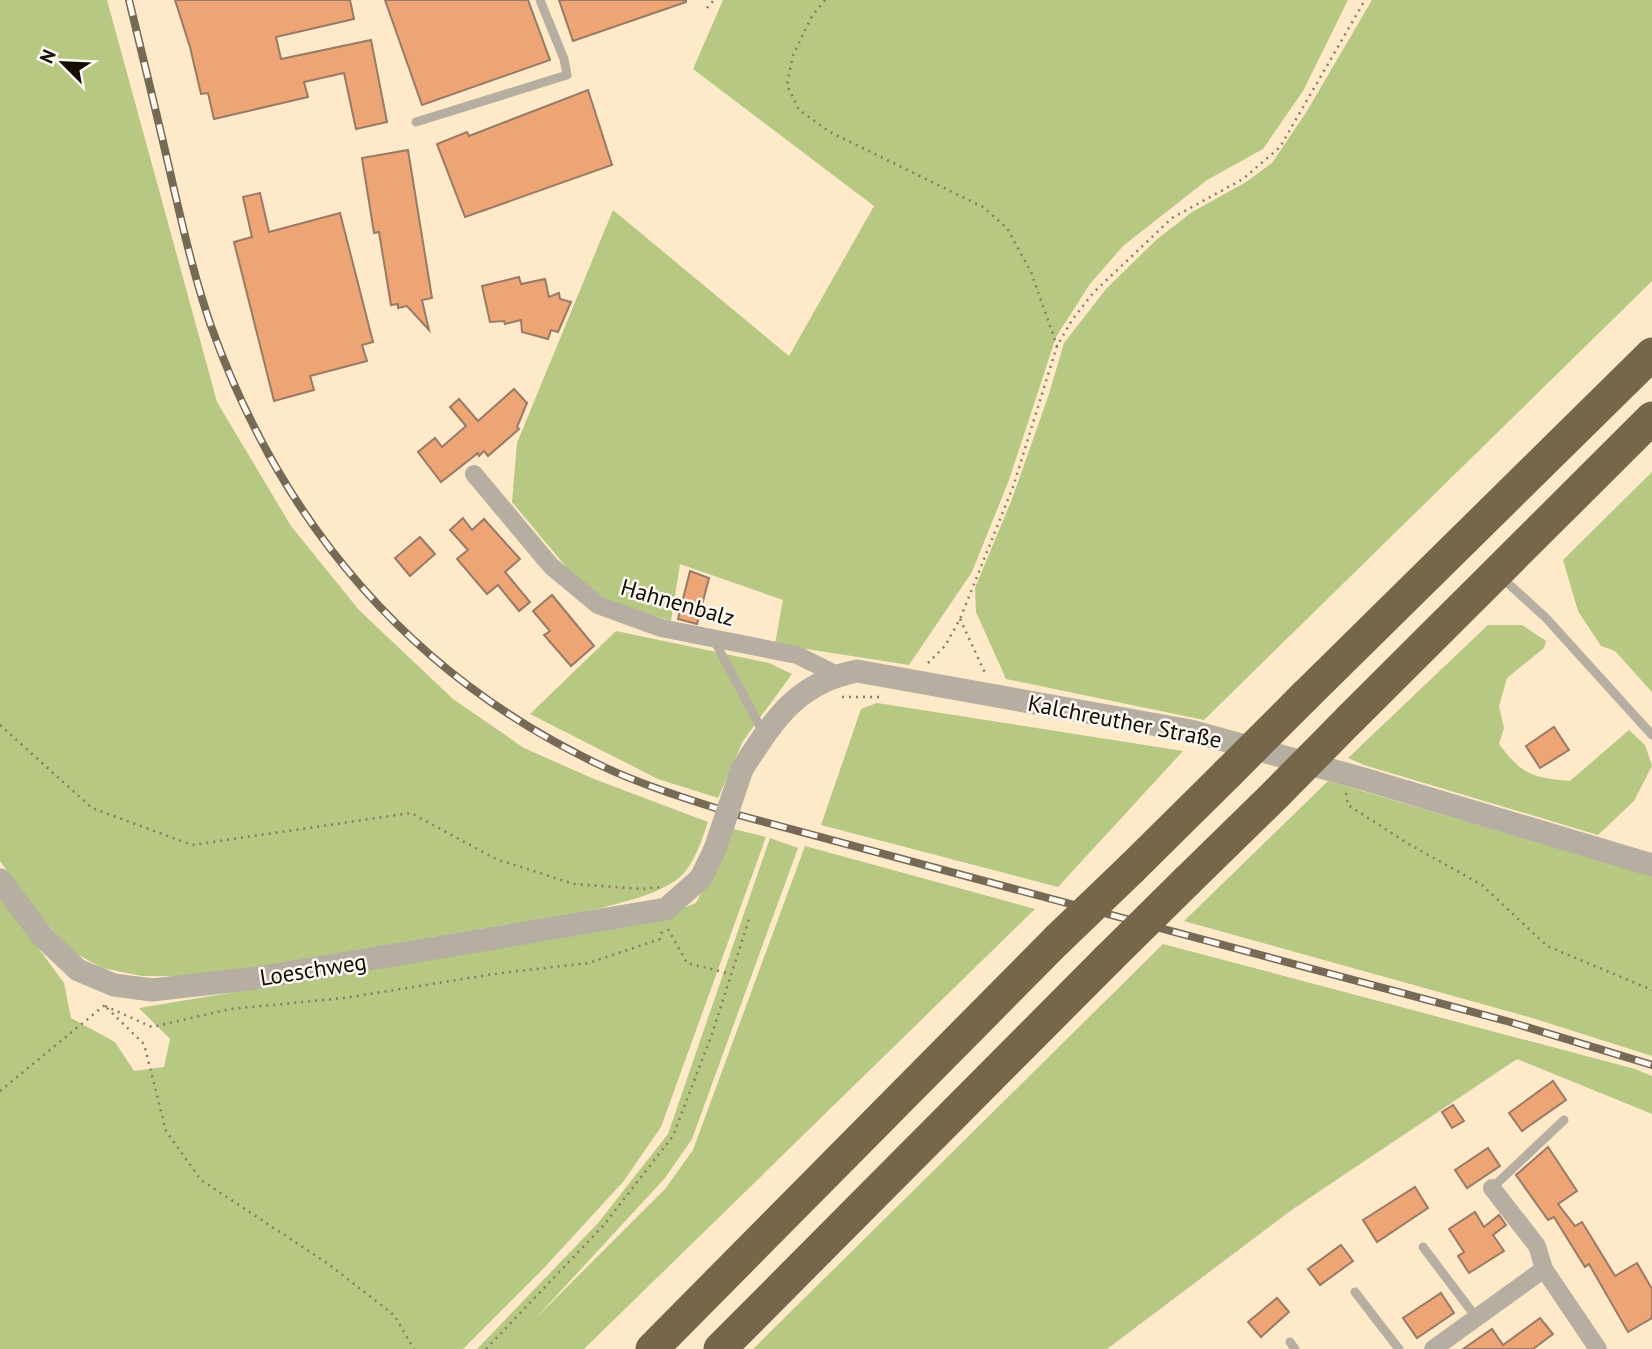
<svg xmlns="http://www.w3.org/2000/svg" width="1652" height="1349" viewBox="0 0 1652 1349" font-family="'PT Sans',sans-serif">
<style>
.green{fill:#b6c882}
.building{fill:#eda575;stroke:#987a67;stroke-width:2}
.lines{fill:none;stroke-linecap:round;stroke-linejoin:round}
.path{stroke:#897b67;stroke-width:2.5;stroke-dasharray:2 5;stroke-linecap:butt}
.service{stroke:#b6aea0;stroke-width:9}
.minor{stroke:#b6aea0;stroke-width:18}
.tertiary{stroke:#b6aea0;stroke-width:23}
.motorway{stroke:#77674a;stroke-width:33}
.rail-casing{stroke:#766a57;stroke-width:8}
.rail{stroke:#fdf9f2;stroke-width:5;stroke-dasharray:16;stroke-linecap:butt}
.tertiary-bridge{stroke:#b6aea0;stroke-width:23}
.motorway-bridge{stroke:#77674a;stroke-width:33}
.labels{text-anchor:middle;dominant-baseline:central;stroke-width:5;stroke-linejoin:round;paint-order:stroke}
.street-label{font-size:23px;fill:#140d04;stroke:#fdf9f2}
</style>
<rect width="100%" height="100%" fill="#fee9c9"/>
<g class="green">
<path d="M 0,0 L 107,0 L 217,402 L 291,526 L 359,610 L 453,699 L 524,748 L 594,779 L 708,822 C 702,839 696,859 684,873 C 666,893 623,902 597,909 L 203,976 L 142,976 L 102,968 L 70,950 L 36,911 L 0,861 Z"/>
<polygon points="723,0 1348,0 1303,91 1263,149 1207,180 1123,246 1090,284 1056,337 1009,480 972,572 909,665 775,644 783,600 680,564 671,621 611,603 577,580 512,502 517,443 613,210 789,356 874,206 693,69"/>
<polygon points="1372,0 1652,0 1652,281 1204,720 1006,679 976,612 975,588 1012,499 1049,394 1064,343 1106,289 1156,240 1192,212 1246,182 1272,163 1307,111"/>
<polygon points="1652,472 1652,692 1615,651 1601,646 1578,611 1563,560"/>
<path d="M 1488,625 L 1522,625 L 1546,641 L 1544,648 L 1507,678 L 1499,706 L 1504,728 L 1499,744 C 1522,775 1533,778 1570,781 L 1629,730 L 1645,745 L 1652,766 L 1634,801 L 1598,835 L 1364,765 L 1348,758 Z"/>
<polygon points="616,631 769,663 792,674 743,741 718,798 658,779 530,714"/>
<polygon points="877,703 1183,751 1058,887 821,825 861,709"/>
<polygon points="1328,781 1652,876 1652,1056 1529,1017 1184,921"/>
<polygon points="734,829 766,837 661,1127 623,1182 543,1269 463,1349 0,1349 0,896 64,983 71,1018 115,1042 134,1071 164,1067 170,1039 139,1008 643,924 696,903"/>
<polygon points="770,838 798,848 692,1139 665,1178 533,1321 665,1189 693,1150 805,846 1035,909 584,1349 477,1349 598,1223 668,1134"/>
<polygon points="1163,944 1635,1069 1652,1076 1652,1114 1517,1059 1293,1209 1107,1349 753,1349"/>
</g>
<g class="building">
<polygon points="175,0 350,0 354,19 276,37 281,59 371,40 387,122 356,129 344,73 304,82 308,97 214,119 208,93 201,94 190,47"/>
<polygon points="385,0 528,0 550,60 422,105"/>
<polygon points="559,0 686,0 686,2 573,41"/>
<polygon points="588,90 612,165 465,217 437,144 467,132 469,136"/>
<polygon points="408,150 432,298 422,300 429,330 407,306 398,308 398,304 391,305 379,232 374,233 362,158"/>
<polygon points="260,193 269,232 340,213 373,342 362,345 367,361 310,376 314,390 274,401 234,242 252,237 243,197"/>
<polygon points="519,277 521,284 545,279 549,297 559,293 560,299 571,302 558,332 551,330 548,339 522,332 521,320 505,324 504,321 490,322 482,286"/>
<polygon points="514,389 527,403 517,427 519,429 488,456 484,451 479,456 478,453 441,482 418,452 435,438 442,447 466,426 450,407 459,399 478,421"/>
<polygon points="463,518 472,530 484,519 520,559 505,572 530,602 519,611 498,585 487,594 457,559 468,550 450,530"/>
<polygon points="420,537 435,554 410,576 395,558"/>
<polygon points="690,571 709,578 697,624 678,619"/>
<polygon points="552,595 594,646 571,666 544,635 550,631 533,611"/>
<polygon points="1554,727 1569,750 1540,768 1526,746"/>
<polygon points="1553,1081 1566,1100 1522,1131 1509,1113"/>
<polygon points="1453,1105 1464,1121 1452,1128 1442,1112"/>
<polygon points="1548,1147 1577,1191 1558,1204 1575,1226 1582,1222 1615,1276 1637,1263 1652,1289 1652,1318 1628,1332 1589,1264 1585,1267 1554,1217 1548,1220 1516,1175"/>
<polygon points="1488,1148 1500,1166 1467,1188 1455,1170"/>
<polygon points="1415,1187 1428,1208 1377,1242 1363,1220"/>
<polygon points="1475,1212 1484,1227 1499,1215 1506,1225 1493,1235 1504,1251 1469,1273 1458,1256 1464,1252 1449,1229"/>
<polygon points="1341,1245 1353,1261 1320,1285 1308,1269"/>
<polygon points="1441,1293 1454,1313 1417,1338 1403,1318"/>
<polygon points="1277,1298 1289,1312 1261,1337 1248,1322"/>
<polygon points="1540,1318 1553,1334 1533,1349 1463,1349 1492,1329 1503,1345"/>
</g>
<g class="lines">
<g class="path">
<polyline points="825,0 812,16 793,55 787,85 799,110 830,132 983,207 1007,228 1031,272 1057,346"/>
<polyline points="707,8 714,0"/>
<polyline points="960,619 985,673"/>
<polyline points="928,663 945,646 960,619 1013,487 1057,346 1072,320 1094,292 1172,218 1243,179 1280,147 1365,0"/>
<polyline points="842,697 881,697"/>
<polyline points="0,725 92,808 192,845 411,813 496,859 574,884 642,889 661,887"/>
<polyline points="1346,793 1348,805 1407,843 1482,885 1547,946 1652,990"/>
<polyline points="668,929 687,963 731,974"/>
<polyline points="105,1006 152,1027 230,1009 344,998 501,973 589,963 660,939 662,931"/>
<polyline points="107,1008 144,1044 166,1131 201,1180 327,1263 394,1315 414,1349"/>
<polyline points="0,1091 106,1004"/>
<polyline points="486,1349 603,1226 673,1136 712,1034 750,916"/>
</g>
<g class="service">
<polyline points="416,122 567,75 564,59 540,0"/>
<polyline points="1501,577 1546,618 1652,735"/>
<polyline points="714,640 764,734"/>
<polyline points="1492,1188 1564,1120"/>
<polyline points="1423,1247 1476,1317"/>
<polyline points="1355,1292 1399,1349"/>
<polyline points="1290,1342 1295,1349"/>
</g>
<g class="minor">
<polyline points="474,474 551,566 598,605 661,628 797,655 837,675"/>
<polyline points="1492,1188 1537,1246 1544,1269"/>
<polyline points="1433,1349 1544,1269 1598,1349"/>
</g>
<g class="tertiary">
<path d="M 742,769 C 774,720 796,683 857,671 L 1191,731 L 1367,780 L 1652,865"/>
<polyline points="0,880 43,937 78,970 114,985 152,990 257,978 666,909 701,878 715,849"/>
</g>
<g class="motorway">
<polyline points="1305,696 1652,354"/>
<polyline points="1351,718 1652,418"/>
<polyline points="1132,868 1227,774"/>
<polyline points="1187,881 1276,794"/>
<polyline points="652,1349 1057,940"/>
<polyline points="720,1349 1109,958"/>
</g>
<defs>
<path id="rail" d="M 129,0 C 144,62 159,123 173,185 C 184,232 195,280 211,326 C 282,525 412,677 604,767 C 645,786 688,799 731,813 L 1510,1022 L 1652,1065"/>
</defs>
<use href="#rail" class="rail-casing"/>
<use href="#rail" class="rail"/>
<polyline class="tertiary-bridge" points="715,849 742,769"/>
<g class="motorway-bridge">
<polyline points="1227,774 1305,696"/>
<polyline points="1276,794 1351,718"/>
<polyline points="1057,940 1132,868"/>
<polyline points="1109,958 1187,881"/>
</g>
</g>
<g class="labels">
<g class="street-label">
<text transform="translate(678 602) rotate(16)">Hahnenbalz</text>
<text transform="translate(1125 721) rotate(11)">Kalchreuther Straße</text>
<text transform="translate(313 969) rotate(-9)">Loeschweg</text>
</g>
</g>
<g transform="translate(63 63) rotate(294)" stroke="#fdf9f2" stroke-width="5" paint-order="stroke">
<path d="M0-5L12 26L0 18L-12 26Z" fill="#140d04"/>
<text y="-10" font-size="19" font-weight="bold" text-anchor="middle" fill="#140d04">N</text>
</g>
</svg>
